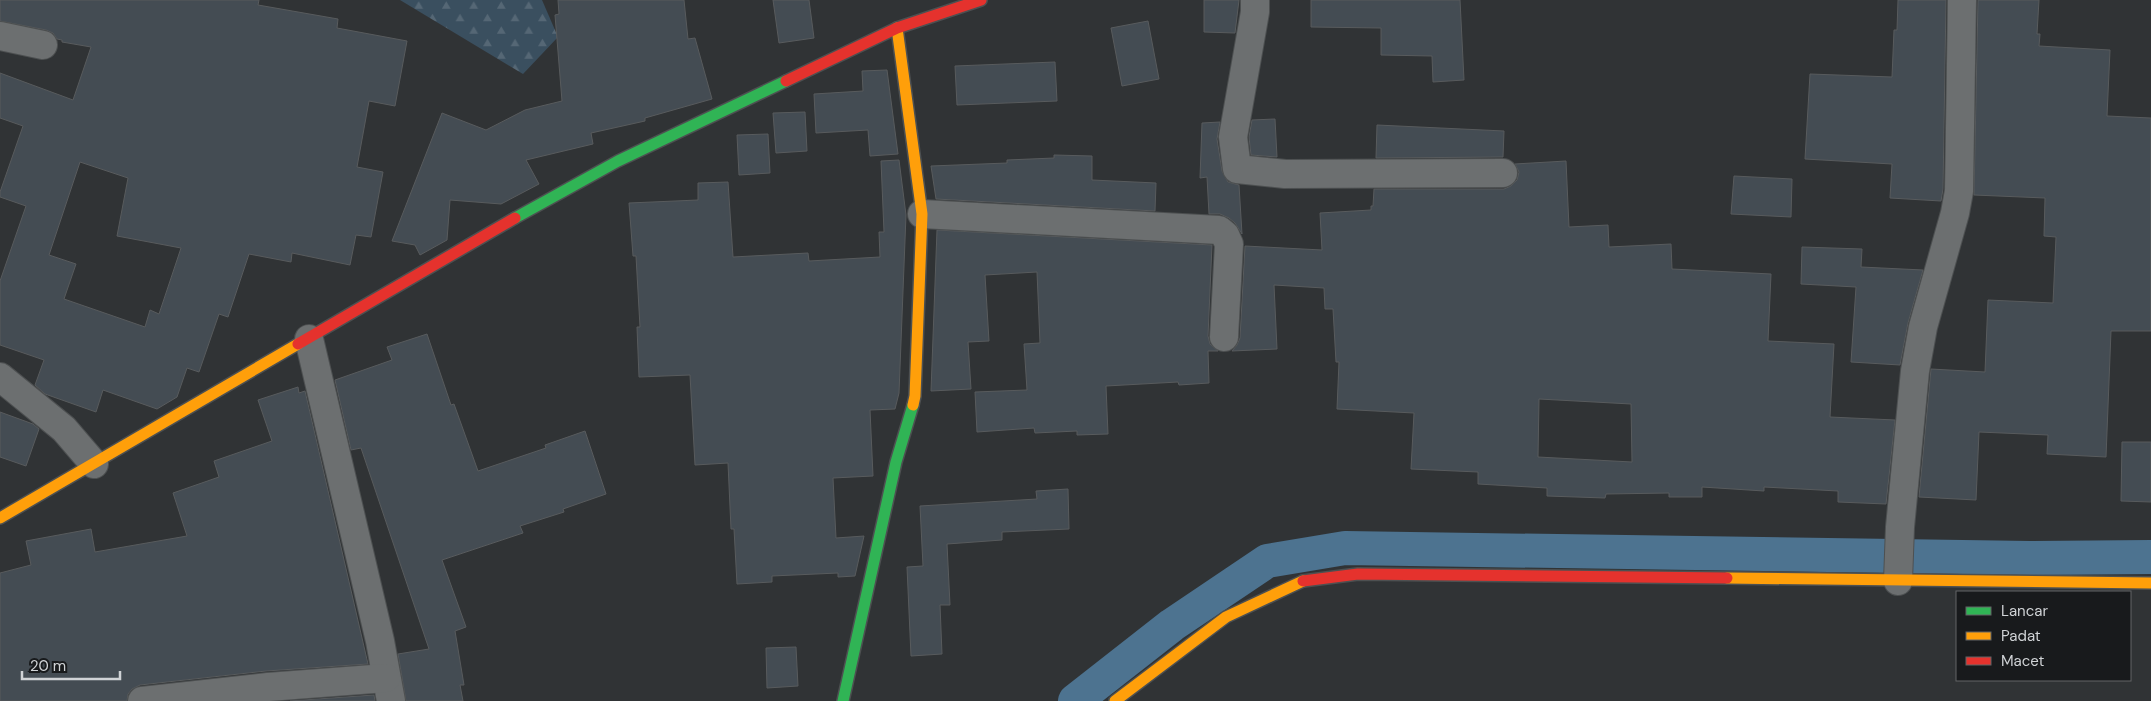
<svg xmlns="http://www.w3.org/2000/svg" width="2151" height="701" viewBox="0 0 2151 701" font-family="'DM Sans',sans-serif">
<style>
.forest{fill:url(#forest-firs)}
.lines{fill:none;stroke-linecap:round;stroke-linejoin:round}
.canal{stroke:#4d7390;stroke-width:34}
.building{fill:#444c53;stroke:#585b5d;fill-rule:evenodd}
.street-casing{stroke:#4d5051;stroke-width:30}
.fast-casing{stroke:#4d5051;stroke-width:14}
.slow-casing{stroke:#4d5051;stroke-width:14}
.jam-casing{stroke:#4d5051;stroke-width:14}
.street{stroke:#6c6f70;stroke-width:28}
.fast{stroke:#30b455;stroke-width:11}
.slow{stroke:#ff9f0a;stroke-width:11}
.jam{stroke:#e5322d;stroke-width:11}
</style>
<defs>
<pattern id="forest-firs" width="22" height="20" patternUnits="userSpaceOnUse" patternTransform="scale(1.25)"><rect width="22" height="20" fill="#3a4f5f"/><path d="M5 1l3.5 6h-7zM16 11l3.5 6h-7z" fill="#556775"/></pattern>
</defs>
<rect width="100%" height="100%" fill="#303335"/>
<polygon class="forest" points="400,0 542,0 558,37 523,74"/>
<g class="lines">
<polyline class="canal" points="1075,701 1172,625 1267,561 1345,548 2030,558 2151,557"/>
</g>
<g class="building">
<path d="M 0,0 L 259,0 L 258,5 L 338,19 L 337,28 L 407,41 L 395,106 L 369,101 L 357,167 L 383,172 L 371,237 L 356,235 L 350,265 L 292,253 L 291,262 L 249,254 L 228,317 L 219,314 L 199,372 L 187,368 L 177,397 L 157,409 L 103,390 L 96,412 L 45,394 L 35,385 L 44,360 L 0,345 L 0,281 L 26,206 L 0,197 L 0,192 L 23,126 L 0,118 L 0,73 L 73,100 L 91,47 L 62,42 L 62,40 L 57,39 L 53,33 L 46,30 L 0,21 ZM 80,162 L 128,178 L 117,236 L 181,248 L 159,314 L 150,310 L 145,327 L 64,299 L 76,264 L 49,255 Z"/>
<polygon points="558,0 684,0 688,39 695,38 712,99 645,118 645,121 591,133 593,144 526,160 539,184 501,204 450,200 447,240 420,255 415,245 392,241 442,113 486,130 525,110 562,101 555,15 559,14"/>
<polygon points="773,0 809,0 814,38 779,43"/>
<polygon points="1204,0 1239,0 1235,33 1204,32"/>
<polygon points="1311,0 1460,0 1464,80 1433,82 1432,56 1381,55 1381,28 1311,27"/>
<polygon points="1898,0 1946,0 1943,189 1941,201 1890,198 1892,164 1805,159 1810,74 1892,77 1894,30 1897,30"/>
<polygon points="1978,0 2039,0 2037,34 2040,34 2039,46 2110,50 2107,116 2151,118 2151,331 2111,331 2106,457 2047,454 2048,435 1979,432 1976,500 1919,497 1931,369 1985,372 1988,300 2053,303 2056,237 2044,236 2045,198 1974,195"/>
<polygon points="1148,21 1159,79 1122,86 1111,28"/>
<polygon points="1055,62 1057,101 957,105 955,66"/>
<polygon points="887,70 898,154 870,156 868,130 816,133 814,94 863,91 862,71"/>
<polygon points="805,112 807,151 776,153 773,113"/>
<polygon points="1275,119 1277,157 1251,155 1249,137 1252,120"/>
<polygon points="1220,122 1217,139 1222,171 1228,182 1239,185 1242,234 1235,223 1229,218 1220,214 1209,214 1207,177 1200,178 1202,123"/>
<polygon points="1377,125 1504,131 1503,157 1376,158"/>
<polygon points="768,134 770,173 739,175 737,135"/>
<polygon points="1054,155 1092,156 1092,180 1156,183 1155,211 936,199 931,166 1007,163 1007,160 1054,158"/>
<polygon points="899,160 906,215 899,393 895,409 870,410 873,476 833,478 836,538 864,536 855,576 838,577 838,573 772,576 772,582 737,584 734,529 731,529 728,463 695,465 690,375 639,377 637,327 640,327 636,256 633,256 629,203 698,200 698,183 728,182 733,257 808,253 809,261 880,257 879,232 884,232 881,161"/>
<path d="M 1566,161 L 1569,227 L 1608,225 L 1609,247 L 1671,244 L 1672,269 L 1771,274 L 1768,341 L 1834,344 L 1830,417 L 1895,420 L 1886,504 L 1838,502 L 1838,491 L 1764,487 L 1764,491 L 1702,487 L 1702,497 L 1669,497 L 1669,493 L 1606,494 L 1605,498 L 1547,496 L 1547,488 L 1478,484 L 1478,472 L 1411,469 L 1414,413 L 1337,409 L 1339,362 L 1336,362 L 1333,309 L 1325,309 L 1324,288 L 1274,285 L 1277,349 L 1232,351 L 1237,345 L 1240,338 L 1245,246 L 1322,250 L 1320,213 L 1371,210 L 1371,206 L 1373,206 L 1374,189 L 1504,189 L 1511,186 L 1517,180 L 1519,172 L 1515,164 ZM 1539,399 L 1631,404 L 1632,462 L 1538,457 Z"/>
<polygon points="1734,176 1792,179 1791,217 1731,214"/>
<polygon points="937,230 1212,245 1208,336 1210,344 1218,351 1208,351 1209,383 1179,385 1178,382 1106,386 1108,434 1077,435 1077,431 1035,433 1034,428 977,432 975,392 1027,390 1024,344 1040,343 1037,272 985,275 989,341 968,342 971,389 931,391"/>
<polygon points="1802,247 1862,249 1861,267 1923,270 1908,323 1900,365 1851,362 1856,287 1801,284"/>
<polygon points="427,334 451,405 454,404 478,471 546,448 545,445 585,431 606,494 563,509 564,512 520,526 523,533 442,560 466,627 455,631 464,685 460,685 463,701 406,701 398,654 429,649 361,448 351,450 335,380 392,360 387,347"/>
<polygon points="298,387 299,393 305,391 368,664 266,671 140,685 132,689 128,694 127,701 0,701 0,573 31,565 26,541 91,529 95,552 187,536 173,493 219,477 214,461 272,441 258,400"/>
<polygon points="0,412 33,424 39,429 26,466 0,457"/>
<polygon points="2122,442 2151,442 2151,502 2121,501"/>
<polygon points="1068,489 1069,529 1002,532 1002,540 947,544 950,605 940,605 942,654 911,656 907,567 923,566 920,506 1037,499 1036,491"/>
<polygon points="796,647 798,686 767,688 766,648"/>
<polygon points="374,695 375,701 290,701"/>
</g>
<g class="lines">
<defs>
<g id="street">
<polyline points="1255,0 1255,12 1233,137 1237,169 1285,174 1503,173"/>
<polyline points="0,36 43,45"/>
<polyline points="922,214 1219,230 1225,235 1229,244 1224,337"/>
<polyline points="309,339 380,641 391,701"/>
<polyline points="0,377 64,429 94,464"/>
<polyline points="1898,581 1900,527 1915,371 1923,327 1955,213 1959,191 1962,0"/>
<polyline points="142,701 268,687 386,678"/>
</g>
<g id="fast">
<polyline points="515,218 618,161 786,81"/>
<polyline points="843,701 896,462 913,405"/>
</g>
<g id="slow">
<polyline points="897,28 922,214 915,396 913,405"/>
<polyline points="0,518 298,344"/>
<polyline points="1727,578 2151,583"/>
<polyline points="1115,701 1226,617 1303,581"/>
</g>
<g id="jam">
<polyline points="786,81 897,28 981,0"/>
<polyline points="298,344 515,218"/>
<polyline points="1303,581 1358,574 1727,578"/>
</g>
</defs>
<use href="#street" class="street-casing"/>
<use href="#fast" class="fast-casing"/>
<use href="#slow" class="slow-casing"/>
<use href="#jam" class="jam-casing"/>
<use href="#street" class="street"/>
<use href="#fast" class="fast"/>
<use href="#slow" class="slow"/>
<use href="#jam" class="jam"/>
</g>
<rect x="1956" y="591" width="175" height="90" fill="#181a1c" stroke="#626466"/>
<rect x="1966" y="607" width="25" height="8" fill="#30b455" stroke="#626466"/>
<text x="2001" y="616" font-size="15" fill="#d0d3d6">Lancar</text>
<rect x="1966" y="632" width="25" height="8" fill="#ff9f0a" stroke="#626466"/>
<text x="2001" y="641" font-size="15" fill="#d0d3d6">Padat</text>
<rect x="1966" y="657" width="25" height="8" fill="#e5322d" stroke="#626466"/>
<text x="2001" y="666" font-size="15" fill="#d0d3d6">Macet</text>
<path d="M22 671v8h98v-8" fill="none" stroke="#d0d3d6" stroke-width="2.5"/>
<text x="30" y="671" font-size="15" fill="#d0d3d6" stroke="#181a1c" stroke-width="4" paint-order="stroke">20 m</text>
</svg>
